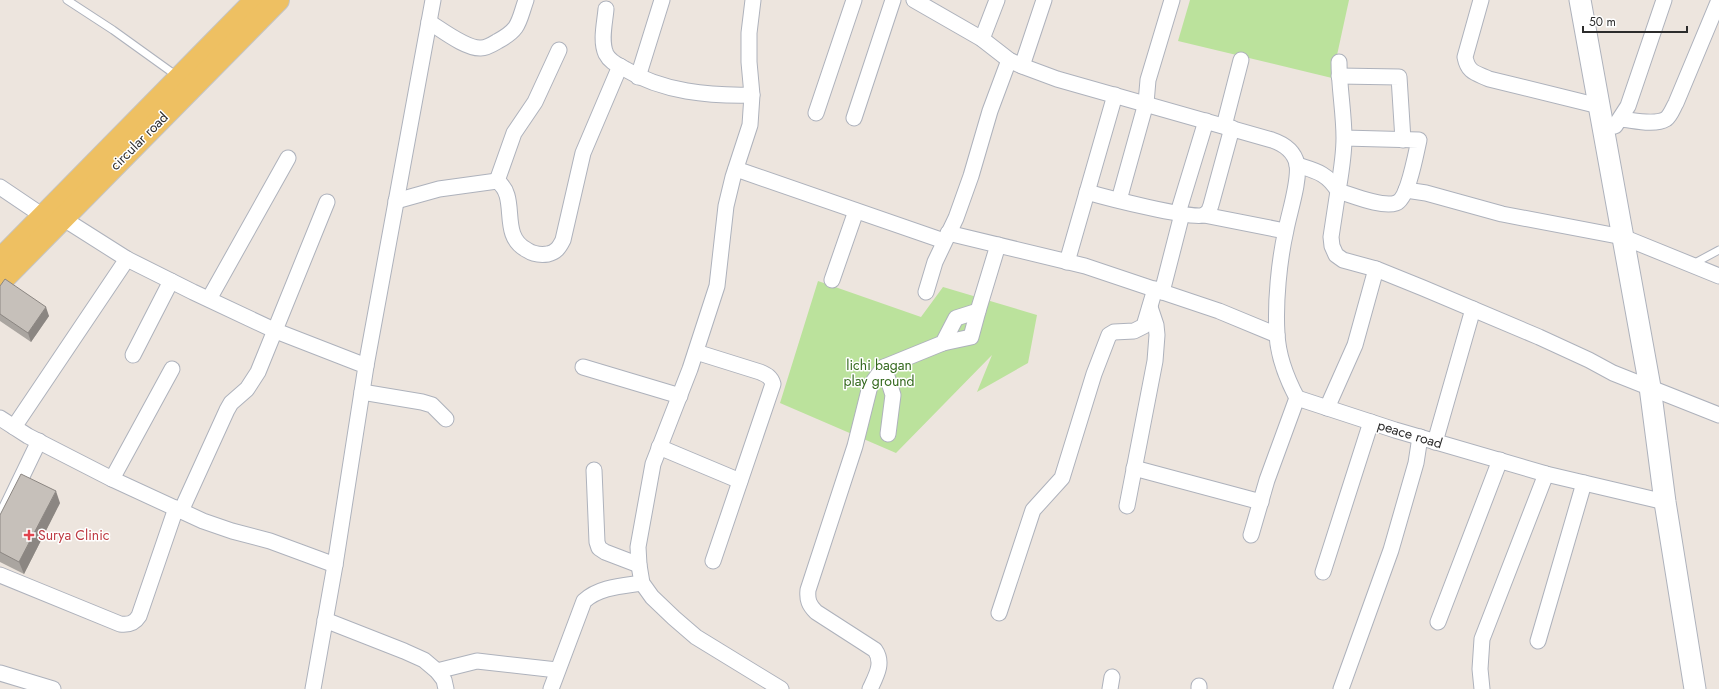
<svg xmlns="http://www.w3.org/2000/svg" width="1719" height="689" viewBox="0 0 1719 689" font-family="Jost,sans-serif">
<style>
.green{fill:#bbe29c}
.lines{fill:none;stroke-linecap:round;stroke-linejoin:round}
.service-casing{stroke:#aeb2bc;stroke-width:9}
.minor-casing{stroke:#aeb2bc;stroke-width:17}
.secondary-casing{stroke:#aeb2bc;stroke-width:23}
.primary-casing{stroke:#c4c4c4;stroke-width:24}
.service{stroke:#fff;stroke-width:7}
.minor{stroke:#fff;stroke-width:15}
.secondary{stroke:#fff;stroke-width:21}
.primary{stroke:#eec062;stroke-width:22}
.wall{fill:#aaa5a0}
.shaded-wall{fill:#8b8682}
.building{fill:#c6c0ba;stroke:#8b8682}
.health-dot{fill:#e0444e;stroke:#fff;stroke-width:1.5}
.labels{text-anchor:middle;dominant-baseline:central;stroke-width:3;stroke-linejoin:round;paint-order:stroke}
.street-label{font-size:14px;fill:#2c2c2c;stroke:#fff}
.park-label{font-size:14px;fill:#33681c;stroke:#fff}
.health-label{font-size:14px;fill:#be3a42;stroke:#fff;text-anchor:start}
</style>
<rect width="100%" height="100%" fill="#ede5de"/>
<g class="green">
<polygon points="1190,0 1349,0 1332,78 1178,41"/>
<polygon points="818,281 921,317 943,287 1037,315 1028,363 977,392 992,355 896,453 780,403"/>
</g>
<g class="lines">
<defs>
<g id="service">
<polyline points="67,0 113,30 177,76"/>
<polyline points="1693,264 1719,250"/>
</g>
<g id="minor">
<polyline points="753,0 749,33 749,62 752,95 750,125 733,177 726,206 717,286 690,369 653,464 638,547 639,565 642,583 652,597 674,618 696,637 781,689"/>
<path d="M 914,0 L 982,39 L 1009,60 L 1022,66 L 1057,79 L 1272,140 C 1284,144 1294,151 1297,164 C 1300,181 1289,213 1286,230 C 1279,261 1275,303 1277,334 C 1278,356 1287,379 1297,398"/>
<path d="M 1481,0 L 1465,57 C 1468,73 1476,73 1489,79 L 1599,106"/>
<path d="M 606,9 C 605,22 600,41 606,54 C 610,62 618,65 625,69 C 663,92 709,96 752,95"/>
<path d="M 429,22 C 442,30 466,49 481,48 C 487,48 493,44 498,41 C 520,29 518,23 526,0"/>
<polyline points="982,39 997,0"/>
<path d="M 1339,62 C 1339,87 1344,113 1344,138 C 1344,156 1341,173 1338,191 C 1352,195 1382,208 1396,203 C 1408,199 1416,153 1419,140 L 1344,138"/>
<polyline points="1022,66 1044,0"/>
<polyline points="1339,76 1399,77 1403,140"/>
<polyline points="638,77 662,0"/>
<polyline points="816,113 854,0"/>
<polyline points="854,118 893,0"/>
<path d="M 1621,119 C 1633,120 1654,126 1666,119 C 1671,115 1673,108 1676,103 L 1719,0"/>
<polyline points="1224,126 1241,60"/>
<polyline points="1615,126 1628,106 1664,0"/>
<path d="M 1297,165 C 1316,171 1327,173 1338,191 L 1331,237 L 1332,246 L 1336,255 L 1343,260 L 1376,269 L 1423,288 L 1539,337 L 1589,360 L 1613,373 L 1719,415"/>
<polyline points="736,169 944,241"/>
<polyline points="497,181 514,133 535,102 559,50"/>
<polyline points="0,187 43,216"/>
<polyline points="1406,190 1426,193 1502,214 1623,237 1719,276"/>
<path d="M 1087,192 C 1104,197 1193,220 1204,215 C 1208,213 1210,209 1211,205 L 1232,128"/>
<polyline points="1119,200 1146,103 1148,80 1172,0"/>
<path d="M 396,201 L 439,189 L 497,181 C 520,197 498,235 527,250 C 533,254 541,255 548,254 C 556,252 559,248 563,240 L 583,153 L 620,66"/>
<polyline points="1178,213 1206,121"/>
<polyline points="56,214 127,259 193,292 276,331 366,366 335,565 313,689"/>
<polyline points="1204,215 1285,231"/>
<polyline points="948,233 1085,266 1219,311 1277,335"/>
<polyline points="1067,262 1115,95"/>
<polyline points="832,280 856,211"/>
<polyline points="926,292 935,262 956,218 971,176 990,111 1009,60"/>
<polyline points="1162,292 1182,214"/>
<polyline points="209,299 288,158"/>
<polyline points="943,343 971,337 978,311"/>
<path d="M 696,352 L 760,372 C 767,375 771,377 773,384 L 713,561"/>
<polyline points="133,355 171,281"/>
<polyline points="366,366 433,0"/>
<polyline points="583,367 680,396"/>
<polyline points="884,367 893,395 888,434"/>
<polyline points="362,392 422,402 432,405 446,419"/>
<polyline points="1327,408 1355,345 1376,269"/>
<polyline points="0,418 28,436 112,479 203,521 232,531 270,541 335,565"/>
<polyline points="14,427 127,259"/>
<polyline points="1435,442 1473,309"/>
<polyline points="659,447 740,481"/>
<polyline points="1134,468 1261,502"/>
<polyline points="594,470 597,542 599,548 605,552 639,565"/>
<polyline points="112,479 172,369"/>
<polyline points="1127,506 1155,361 1157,335 1156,325 1150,307"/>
<polyline points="181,511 227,410 231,403 247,389 258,372 327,202"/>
<polyline points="0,522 39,441"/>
<polyline points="1251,535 1267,480 1297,398 1395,430 1546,474 1665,502"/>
<polyline points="1323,572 1371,422"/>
<path d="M 0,575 L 120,624 C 128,625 134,624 139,616 L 176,508"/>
<polyline points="999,613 1033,510 1062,478 1094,374 1109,335 1114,332 1134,331 1144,326 1155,289"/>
<polyline points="325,620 404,651 424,660 437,671 444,680 446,689"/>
<polyline points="1438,622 1500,460"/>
<polyline points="1538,641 1584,483"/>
<polyline points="437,671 477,661 557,670"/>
<polyline points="0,673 53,689"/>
<path d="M 551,689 L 584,601 C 599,587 622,586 642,583"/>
<path d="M 870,689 C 876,676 884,663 875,650 L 816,612 C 809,605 807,600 808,590 L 855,446 L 870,386 L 884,367 L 943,343 L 956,318 L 978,311 L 998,245"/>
<polyline points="1110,689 1112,677"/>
<polyline points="1199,689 1199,686"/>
<polyline points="1341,689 1391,550 1416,463 1420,437"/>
<polyline points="1482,689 1480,669 1482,639 1546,474"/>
</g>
<polyline id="secondary" points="1580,0 1650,387 1665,502 1695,689"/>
<g id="primary">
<polyline points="0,260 256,0"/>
<polyline points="0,282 278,0"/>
</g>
</defs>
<use href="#service" class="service-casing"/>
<use href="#minor" class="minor-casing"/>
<use href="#secondary" class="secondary-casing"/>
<use href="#primary" class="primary-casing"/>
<use href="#service" class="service"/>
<use href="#minor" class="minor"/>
<use href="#secondary" class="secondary"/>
<use href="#primary" class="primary"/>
</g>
<g class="wall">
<polygon points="0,286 49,316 31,342 0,321"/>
<polygon points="60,503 24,574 0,562 0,515"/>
</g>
<g class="shaded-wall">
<polygon points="46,307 49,316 31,342 28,333"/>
<polygon points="56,491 60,503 24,574 19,562"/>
</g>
<g class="building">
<polygon points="5,279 46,307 28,333 0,314 0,286"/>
<polygon points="21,474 56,491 19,562 0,552 0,515"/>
</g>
<path class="health-dot" d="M27 529h4v4h4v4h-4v4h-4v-4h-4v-4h4z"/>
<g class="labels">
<g class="street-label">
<text transform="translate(139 141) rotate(-45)">circular road</text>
<text transform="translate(1410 434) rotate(17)">peace road</text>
</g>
<g class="park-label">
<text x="879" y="365">lichi bagan<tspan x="879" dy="16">play ground</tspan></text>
</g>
<g class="health-label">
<text x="38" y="535">Surya Clinic</text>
</g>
</g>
<path d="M1583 26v6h104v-6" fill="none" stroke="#2c2c2c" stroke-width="2"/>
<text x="1589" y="26" font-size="12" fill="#2c2c2c" stroke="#ffffff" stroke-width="3" paint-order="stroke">50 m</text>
</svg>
